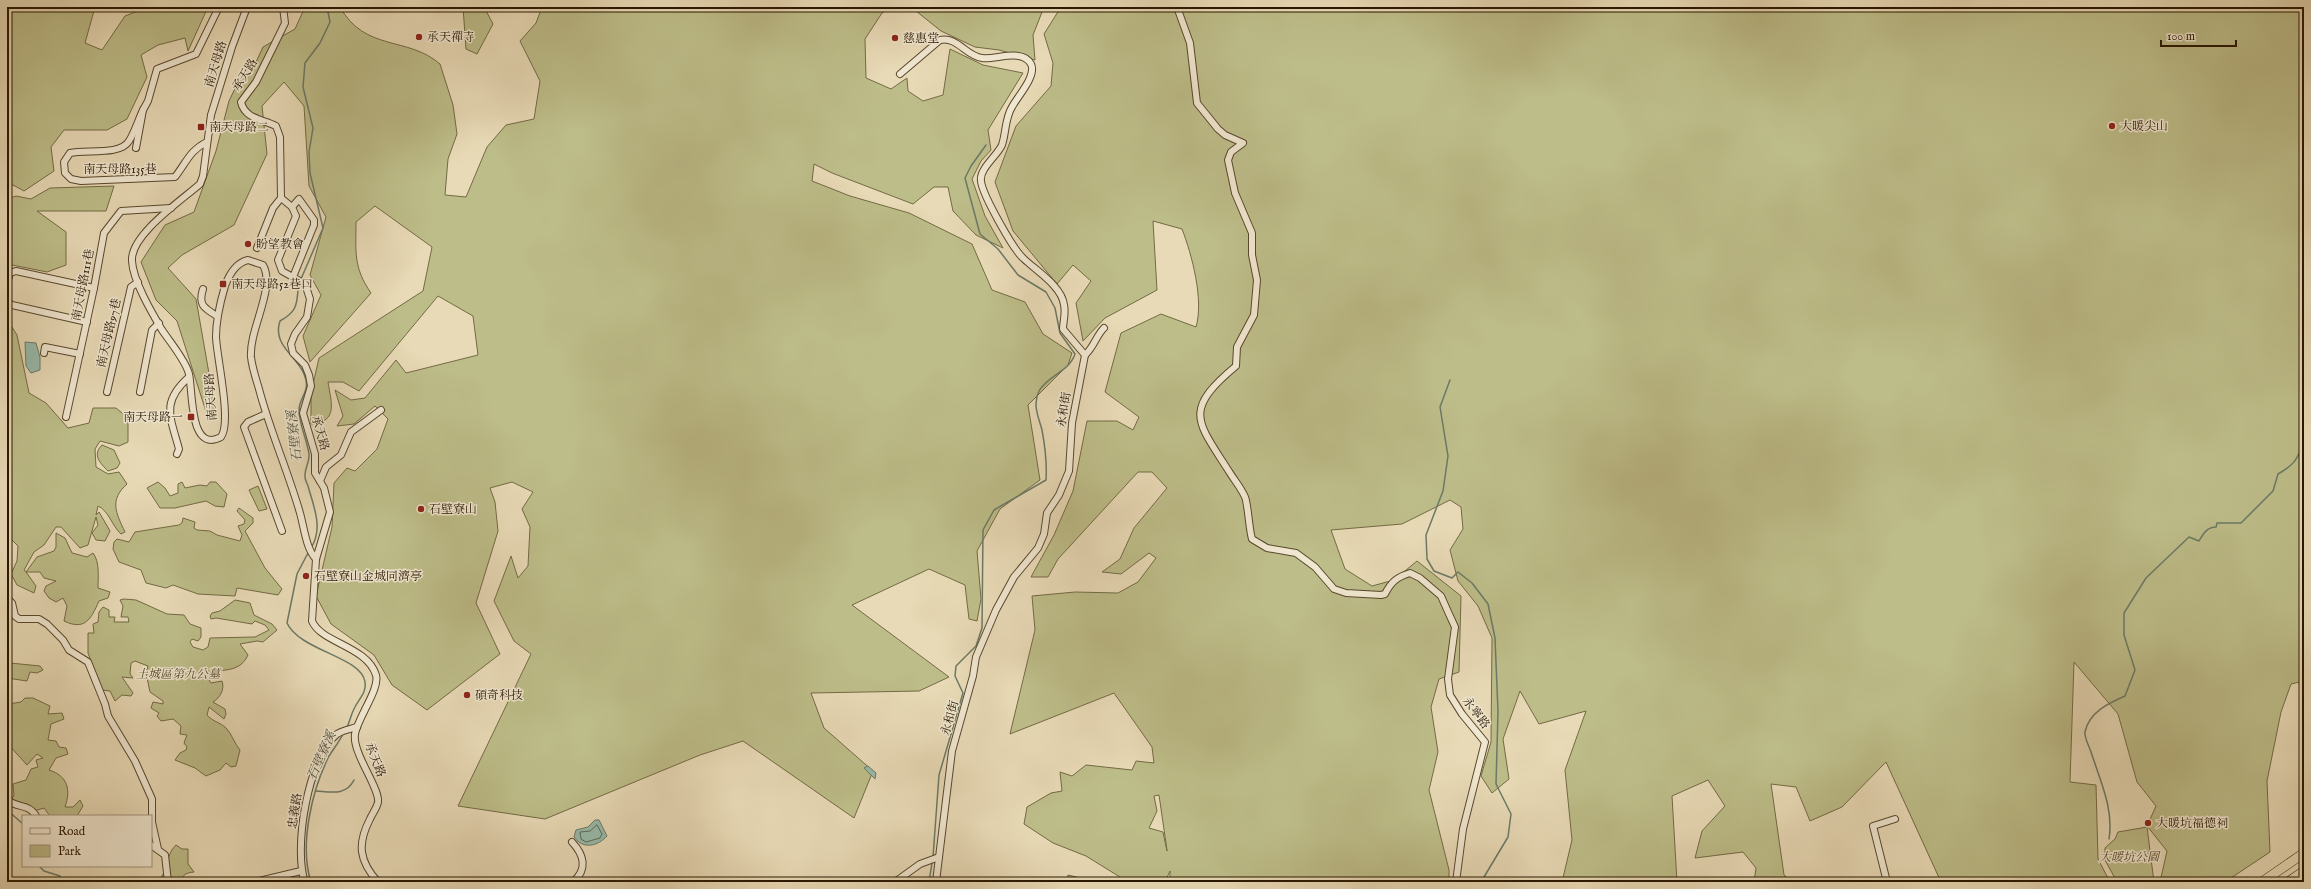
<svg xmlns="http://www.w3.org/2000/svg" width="2311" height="889" viewBox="0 0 2311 889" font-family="'IM FELL English','Noto Serif TC',serif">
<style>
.green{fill:#bdbd89;stroke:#736a44;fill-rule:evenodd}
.water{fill:#97bbac;stroke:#6b7967}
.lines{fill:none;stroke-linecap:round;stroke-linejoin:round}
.shore{stroke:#606856;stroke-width:1}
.stream{stroke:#6b7967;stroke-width:1.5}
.minor-casing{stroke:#59472e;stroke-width:8}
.highway-casing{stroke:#291600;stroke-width:10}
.minor{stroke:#f0e7d0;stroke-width:6}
.highway{stroke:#e8dab6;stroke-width:9}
.poi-dot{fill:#8f2418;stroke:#f0e7d0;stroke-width:1.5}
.labels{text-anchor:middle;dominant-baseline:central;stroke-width:3;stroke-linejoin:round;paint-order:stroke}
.poi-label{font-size:12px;fill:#291600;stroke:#f0e7d0;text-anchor:start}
.street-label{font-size:12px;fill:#291600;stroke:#f0e7d0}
.park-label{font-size:12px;font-style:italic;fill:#554829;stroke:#f0e7d0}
.water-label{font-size:13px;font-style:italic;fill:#50503c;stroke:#f0e7d0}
</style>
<rect width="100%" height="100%" fill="#e8dab6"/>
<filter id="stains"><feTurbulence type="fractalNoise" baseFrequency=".005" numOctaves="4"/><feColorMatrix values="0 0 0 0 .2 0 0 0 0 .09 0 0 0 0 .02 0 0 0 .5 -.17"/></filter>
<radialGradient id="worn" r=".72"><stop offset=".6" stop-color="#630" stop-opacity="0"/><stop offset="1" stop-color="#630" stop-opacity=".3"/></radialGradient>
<g class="green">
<polygon points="7,7 95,7 85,43 102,50 125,16 148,7 208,7 188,51 185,38 158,45 141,55 147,77 127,119 107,130 64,130 51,147 54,171 24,191 13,185 7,186"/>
<path d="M 305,7 L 340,7 C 365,52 408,36 440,64 L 453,105 L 457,134 L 448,159 L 445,195 L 466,197 L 487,147 L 506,125 L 534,119 L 540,81 L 520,41 L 536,23 L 542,7 L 890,7 L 882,13 L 865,39 L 866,78 L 891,89 L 907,78 L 908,91 L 923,101 L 943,95 L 950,49 L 983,65 L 1023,73 L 988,130 L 991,150 L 981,161 L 972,179 L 985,216 L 1003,248 L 976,235 L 953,211 L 948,187 L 934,187 L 913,204 L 832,173 L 814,164 L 812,181 L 850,196 L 909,213 L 972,244 L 992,290 L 1025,302 L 1043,334 L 1072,353 L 1068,365 L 1028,405 L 1040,480 L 1000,509 L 977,551 L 981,599 L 977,621 L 969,619 L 965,585 L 929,569 L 852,605 L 949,677 L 919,691 L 811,693 L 824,728 L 873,771 L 854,818 L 743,741 L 700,755 L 545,819 L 458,806 L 531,654 L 514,641 L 494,601 L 511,556 L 518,578 L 528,566 L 530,527 L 522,509 L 533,492 L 512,482 L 490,488 L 495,502 L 498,531 L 476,603 L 500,654 L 427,710 L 392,685 L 374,655 L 331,624 L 316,596 L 332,527 L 334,483 L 347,468 L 355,471 L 377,449 L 388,419 L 375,406 L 354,424 L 337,426 L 343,416 L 335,390 L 351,400 L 365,398 L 396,360 L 406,373 L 478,355 L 473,316 L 438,296 L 359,391 L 343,382 L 328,382 C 331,402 339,422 311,424 L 311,393 L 319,358 L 423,291 L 432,247 L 375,206 L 356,222 C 356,252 353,267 371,293 L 310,362 L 303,336 L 321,295 L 310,275 L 326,217 L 309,186 L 304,106 L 284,82 L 262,106 L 267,154 L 234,225 L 182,255 L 168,268 L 196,299 L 215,408 L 209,421 L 177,321 L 156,300 L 141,262 L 165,225 L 194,212 L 216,151 L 229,101 L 241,76 L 250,75 L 263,47 L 295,29 Z"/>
<polygon points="463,7 484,7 493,24 477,54 466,49"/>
<polygon points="911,7 1044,7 1033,35 1035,60 999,50 975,47 941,31"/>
<path d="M 1061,7 L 2304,7 L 2304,681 L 2291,684 L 2281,712 L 2267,781 L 2270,852 L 2225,882 L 2160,882 L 2167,851 L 2147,826 L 2156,806 L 2137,782 L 2118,714 L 2074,662 L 2070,782 L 2096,785 L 2098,859 L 2110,882 L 1941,882 L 1886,762 L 1842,807 L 1810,821 L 1796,787 L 1771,784 L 1784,875 L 1792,882 L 1754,882 L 1756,868 L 1743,852 L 1695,858 L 1702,831 L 1725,806 L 1708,780 L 1672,796 L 1677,882 L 1562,882 L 1572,840 L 1565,770 L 1586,711 L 1539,724 L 1520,691 L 1503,739 L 1509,779 L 1492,793 L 1481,776 L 1491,742 L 1492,638 L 1478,606 L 1458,581 L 1450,550 L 1463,529 L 1461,507 L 1450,500 L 1402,524 L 1331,530 L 1345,569 L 1372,586 L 1394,580 L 1417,561 L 1461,596 L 1459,672 L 1439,679 L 1431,707 L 1438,752 L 1429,790 L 1449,870 L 1449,882 L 1170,882 L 1170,871 L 1165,882 L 1128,882 L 1086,856 L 1053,843 L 1024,824 L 1027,807 L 1051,793 L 1062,791 L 1060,772 L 1072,776 L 1086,765 L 1132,770 L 1136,761 L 1154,763 L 1152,747 L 1114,693 L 1010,734 L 1035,630 L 1032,596 L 1075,592 L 1118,593 L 1138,582 L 1156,558 L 1149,553 L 1121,574 L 1102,572 L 1120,559 L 1134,528 L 1167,488 L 1152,472 L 1138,472 L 1058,559 L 1048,577 L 1031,577 L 1054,535 L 1073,491 L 1087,421 L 1117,421 L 1133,430 L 1139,417 L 1105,392 L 1121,333 L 1161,314 L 1196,327 C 1204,300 1192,255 1182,229 L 1153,221 L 1157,290 L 1105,318 L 1083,341 L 1076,303 L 1091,281 L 1073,265 L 1057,284 L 1013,231 L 995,182 L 1016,126 L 1051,86 L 1053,63 L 1044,34 ZM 1159,795 L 1167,850 L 1167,851 L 1163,832 L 1149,828 L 1157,811 L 1154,796 Z"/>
<polygon points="114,186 106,211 37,211 66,232 66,265 47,272 7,264 7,199 16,196 31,199 50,188"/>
<path d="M 7,319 L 17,335 L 29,393 L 46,403 L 68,428 L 89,423 L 93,408 L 116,408 L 128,418 L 128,442 L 119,446 L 100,441 L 95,449 L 96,467 L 108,474 L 119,472 L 127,484 C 109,500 116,513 125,532 L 121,534 C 112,526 109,511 98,506 L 96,515 L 99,512 L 110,531 L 105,541 L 96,540 L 92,533 L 98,525 L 96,517 L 88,545 L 80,548 L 61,527 L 56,527 L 44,545 L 34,552 L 24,570 L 26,572 L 37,557 L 54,551 L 56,547 L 56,533 L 65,538 L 72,553 L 87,557 L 93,553 C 100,562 98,577 98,588 L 110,592 L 108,598 L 99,601 C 91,619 85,631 64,621 L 67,606 L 63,598 L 56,602 L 49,598 L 44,591 L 46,586 L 56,581 L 44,578 L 40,572 L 26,572 L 36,586 L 34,593 L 17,585 L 11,574 L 17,561 L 18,546 L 11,539 L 7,541 Z"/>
<path d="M 102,445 L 114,450 L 120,463 L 117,468 L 108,471 C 100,463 92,455 102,445 Z"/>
<polygon points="158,482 165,488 170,496 178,493 178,484 182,482 185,488 200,485 207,486 210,482 216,482 227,494 224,507 215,506 206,501 175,508 160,508 147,488"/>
<polygon points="258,486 267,509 259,511 249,490"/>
<polygon points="239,508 253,518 253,523 245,531 265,568 282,589 278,595 237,588 235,596 198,594 173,585 166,588 146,583 141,570 119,562 113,549 114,542 117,539 129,542 135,532 179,525 182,523 183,518 195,522 194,528 197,530 210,531 217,535 240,541 242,535 238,526 244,524 245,520 237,511"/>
<path d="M 124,599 L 136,600 L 167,614 L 184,615 L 190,624 L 201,628 L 201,637 L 198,641 L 192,639 L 190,642 L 193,647 L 203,650 L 208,647 L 210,638 L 255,637 L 269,630 L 265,625 L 255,621 L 252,624 L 216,618 L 211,619 L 210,616 L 212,613 L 220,611 L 235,600 L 250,603 L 254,615 L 272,624 L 277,630 L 263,642 L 257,641 L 240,644 L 248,655 C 240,672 226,669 211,672 L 208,678 L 211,683 L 222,681 C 225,689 220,698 213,702 L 225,709 L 226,714 L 224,719 L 209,707 L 207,715 C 213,722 220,722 226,728 C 232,734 234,743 240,750 L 236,766 L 231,767 L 226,763 L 220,770 L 206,776 L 195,768 L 175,760 L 180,753 L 186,750 L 187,747 L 184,743 L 187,735 L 180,734 L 181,726 L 173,719 L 161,721 L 157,716 L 159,713 L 151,708 L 153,702 L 163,704 L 163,701 L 150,692 L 146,673 L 148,666 L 135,661 L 131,663 L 130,674 L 133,678 L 122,677 L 133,693 L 131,696 L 122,695 L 115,701 L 110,691 L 102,690 L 88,653 L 88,633 L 94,633 L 93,624 L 98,622 L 99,612 L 103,607 L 109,610 L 109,617 L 115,617 L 114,622 L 129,622 L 128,617 L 121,617 L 123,606 L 120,600 Z"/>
<polygon points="7,658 10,663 40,666 43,670 37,673 30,672 27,681 7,678"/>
<path d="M 25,698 L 33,698 L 50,706 L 48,714 L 62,713 L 64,719 L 51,724 L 48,740 L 56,741 L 59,747 L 66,748 L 68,754 L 56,758 L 49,770 C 68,776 71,790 65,807 L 73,807 L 80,800 L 83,806 L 77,816 L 50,816 L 44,808 L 34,811 L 9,800 L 14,796 L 13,784 L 26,780 L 31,769 L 38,767 L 36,760 L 43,758 L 37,754 L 27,765 L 7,743 L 8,704 L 21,702 Z"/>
<polygon points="2147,827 2154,882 2117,882 2105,860 2105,848 2115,839 2118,832"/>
<path d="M 176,845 L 182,849 L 188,849 L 188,864 L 194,872 C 186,873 183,874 180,882 L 156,882 C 172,869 163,858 176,845 Z"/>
<polygon points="1068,875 1097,882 1067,882"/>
</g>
<g class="water">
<polygon points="25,342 36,343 40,357 40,370 31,373 26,366"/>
<polygon points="868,766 876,773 875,779 864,768"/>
<path d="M 595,820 L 599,820 L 607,836 C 598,846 583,850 574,837 L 576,830 L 588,827 Z"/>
</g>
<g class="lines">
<polygon class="shore" points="597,825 602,834 600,838 586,842 581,839 580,832 590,831"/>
<g class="stream">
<polyline points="301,279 323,228 310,173 309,152 313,128 303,87 305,63 320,43 330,22 327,7"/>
<path d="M 299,282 C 296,302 300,310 280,321 C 272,345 296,355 304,374 C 312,392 298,397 299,412 C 300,426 307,440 309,454 C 310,462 304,469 305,477 C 305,480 307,483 308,486 C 313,505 324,528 311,548"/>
<polyline points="1450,380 1440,407 1448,456 1443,491 1426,535 1427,559 1434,571 1452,578 1458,572 1472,583 1488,604 1495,638 1498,712 1496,784 1511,814 1508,837 1481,882"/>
<polyline points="2304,423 2302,434 2304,441"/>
<path d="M 309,551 L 297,574 L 287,623 C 300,651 362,657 365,682 C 367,692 359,699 355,707 C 351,714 350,721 347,727"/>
<path d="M 316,791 C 331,792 346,796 354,780"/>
<polyline points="7,810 23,824"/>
<path d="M 2109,839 C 2114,809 2100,780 2091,752 C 2089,746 2084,737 2085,732 C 2089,712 2109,703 2125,696 L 2135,670 L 2124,635 L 2124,613 L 2146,578 L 2189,537 L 2199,541 C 2203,534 2207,527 2216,527 L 2217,523 L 2241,523 L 2273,491 L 2278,474 C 2292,466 2297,461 2302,446"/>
<path d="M 933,857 L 939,775 L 963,693 L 955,676 L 956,666 L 976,646 L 982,628 L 983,530 L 994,510 L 1046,480 C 1047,464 1045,446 1042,430 C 1039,418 1032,405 1039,391 C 1048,375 1069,372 1075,354 L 1060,333 L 1055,308 L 1046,292 L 1018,275 L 998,249 L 980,234 L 965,178 L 971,166 L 986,145"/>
<polyline points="39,866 44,871 60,876 62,882"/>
<path d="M 311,882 C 299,845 312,790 329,756 C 334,748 340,741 344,732"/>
<polyline points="929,882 932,863"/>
</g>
<defs>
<g id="minor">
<path d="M 247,7 L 232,47 L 211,115 L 203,176 L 200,184 C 182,200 130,235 132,261 C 133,281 152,313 162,330 C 170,342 186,361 189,374 C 193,391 189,454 221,437 C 232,422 217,359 216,337 C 216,319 220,303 225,286 C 229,275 235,263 248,260 L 263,265 C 276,288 249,329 251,357 C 252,367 256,379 259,389 C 270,431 288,471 300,513 C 304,527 306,549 316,559"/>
<path d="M 283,7 L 285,23 L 256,82 L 241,102 C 245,119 262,119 276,126 L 280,137 L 281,198 L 292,207 L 296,216 L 278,260 L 282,271 L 305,284 L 310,299 L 307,317 L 295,334 L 291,344 L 293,353 L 305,365 L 309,375 L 311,386 L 303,413 L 315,454 L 315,473 L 324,488 L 330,512 L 316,559 L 312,621 C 321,643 367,646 376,675 C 380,689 358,717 355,734 C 352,753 380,788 378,802 C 377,808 372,814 370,819 C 357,844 359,861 378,882"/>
<path d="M 1177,7 L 1190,43 L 1197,103 L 1218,129 L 1225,135 L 1243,143 L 1231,152 L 1228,160 L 1235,193 L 1252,233 L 1252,255 L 1257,280 L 1254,315 L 1237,347 L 1236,366 C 1182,411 1197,421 1230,473 C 1235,481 1241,488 1245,497 C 1248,504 1249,529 1252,539 L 1267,548 L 1296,553 L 1315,567 L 1334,589 L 1346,593 L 1381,595 L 1385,594 C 1391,582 1397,577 1410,573 L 1420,578 L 1441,596 L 1449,614 L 1455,627 L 1448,679 L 1450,695 L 1462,714 L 1485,742 L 1463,829 L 1456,882"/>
<path d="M 900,74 L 940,40 C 957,36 966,56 982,58 C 996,60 1022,48 1031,64 C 1037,76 1017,97 1012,107 C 1005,118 1006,133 1002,145 C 997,156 979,169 981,181 C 982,194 1013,249 1023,258 C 1035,270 1062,286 1064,305 C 1066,313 1063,322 1063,329 L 1085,355 L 1072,423 L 1069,471 L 1059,495 L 1047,513 L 1044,534 L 1038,548 L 1014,577 L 996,610 L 976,657 L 973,676 L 952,751 L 936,882"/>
<path d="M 143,110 C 138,120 135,132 129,141 C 120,156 86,149 70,153 L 64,162 L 65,173 L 71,179 L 81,181 L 175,177 C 186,163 190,150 207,142"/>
<polyline points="136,148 143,110 148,101 157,69 196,54 219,7"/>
<polyline points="292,207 299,199 314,220 314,225 293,277"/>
<polyline points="257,248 273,208 281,198"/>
<polyline points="7,283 10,273 16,271 94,288"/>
<path d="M 203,289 C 198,305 204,308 217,316"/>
<polyline points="7,301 12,305 87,322"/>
<polyline points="44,353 45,347 80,354"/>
<path d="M 1085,355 C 1094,347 1096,336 1104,328"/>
<polyline points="107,392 131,287 138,282"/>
<polyline points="140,392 152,330 159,323"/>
<polyline points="266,414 248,422 244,427 282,531"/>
<polyline points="66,417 94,288 104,233 121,211 171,208"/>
<path d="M 177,454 L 179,449 C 170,416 161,402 189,377"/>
<polyline points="320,481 326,467 341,455 351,432 381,410"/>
<polyline points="7,598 12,603 15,616 19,619 39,619 47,624 63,640 69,650 88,662 105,704 108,716 135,761 152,799 152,822 158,849"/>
<path d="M 7,799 C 16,809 29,803 36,816"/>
<path d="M 572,842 C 584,855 588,869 573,882"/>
<polyline points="151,845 165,855 168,882"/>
<polyline points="254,882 301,871"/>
<path d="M 305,882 C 293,849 308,757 337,734 C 343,730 350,729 357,727"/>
<polyline points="895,882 920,864 939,857"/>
<polyline points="1887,882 1873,826 1895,819"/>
</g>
<g id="highway">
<polyline points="2262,882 2304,853"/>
<polyline points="2288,882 2304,871"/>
</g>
</defs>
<use href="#minor" class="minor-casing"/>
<use href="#highway" class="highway-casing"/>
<use href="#minor" class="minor"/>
<use href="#highway" class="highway"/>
</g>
<g class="poi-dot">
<circle cx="419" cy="37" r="4"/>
<circle cx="895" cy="38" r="4"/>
<circle cx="2112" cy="126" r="4"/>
<rect x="197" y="123" width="8" height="8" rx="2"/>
<circle cx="248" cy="244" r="4"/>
<rect x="219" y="280" width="8" height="8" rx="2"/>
<rect x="187" y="413" width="8" height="8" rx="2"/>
<circle cx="421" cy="509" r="4"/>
<circle cx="306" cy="576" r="4"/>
<circle cx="467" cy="695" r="4"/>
<circle cx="2148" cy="823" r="4"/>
</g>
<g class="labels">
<g class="poi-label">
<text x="427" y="37">承天禪寺</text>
<text x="903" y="38">慈惠堂</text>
<text x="2120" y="126">大暖尖山</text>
<text x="209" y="127">南天母路二</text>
<text x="256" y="244">盼望教會</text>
<text x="231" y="284">南天母路52巷口</text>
<text x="183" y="417" text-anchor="end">南天母路一</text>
<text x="429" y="509">石壁寮山</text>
<text x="314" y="576">石壁寮山金城同濟亭</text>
<text x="475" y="695">碩奇科技</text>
<text x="2156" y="823">大暖坑福德祠</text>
</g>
<g class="street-label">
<text transform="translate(216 64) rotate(-73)">南天母路</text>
<text transform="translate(245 75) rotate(-58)">承天路</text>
<text x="120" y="169">南天母路135巷</text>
<text transform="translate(83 285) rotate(-79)">南天母路111巷</text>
<text transform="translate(109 333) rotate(-77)">南天母路97巷</text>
<text transform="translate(211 397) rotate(-94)">南天母路</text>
<text transform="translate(1064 410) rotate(-81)">永和街</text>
<text transform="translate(320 433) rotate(74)">承天路</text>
<text transform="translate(1476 713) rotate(53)">永寧路</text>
<text transform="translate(950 718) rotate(-74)">永和街</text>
<text transform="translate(375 760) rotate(69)">承天路</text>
<text transform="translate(295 811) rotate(-81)">忠義路</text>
</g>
<g class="park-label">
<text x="178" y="674">土城區第九公墓</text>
<text x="2129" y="857">大暖坑公園</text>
</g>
<g class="water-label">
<text transform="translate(295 436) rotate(-96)">石壁寮溪</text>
<text transform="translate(322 756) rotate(-66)">石壁寮溪</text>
</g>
</g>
<rect width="2311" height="889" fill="none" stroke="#e8dab6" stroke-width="24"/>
<rect x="8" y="8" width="2295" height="873" fill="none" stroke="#291600" stroke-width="2"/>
<rect x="12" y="12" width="2287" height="865" fill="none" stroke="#291600"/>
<rect x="22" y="815" width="130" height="52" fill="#f0e7d0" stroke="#a0937d"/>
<rect x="30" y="828" width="20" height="6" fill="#f0e7d0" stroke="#a0937d"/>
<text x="58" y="835" font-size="12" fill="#291600">Road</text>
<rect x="30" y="845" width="20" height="12" fill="#bdbd89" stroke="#a0937d"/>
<text x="58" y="855" font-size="12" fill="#291600">Park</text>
<path d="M2161 40v6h75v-6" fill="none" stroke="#291600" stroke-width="2"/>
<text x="2167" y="40" font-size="12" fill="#291600" stroke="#f0e7d0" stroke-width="3" paint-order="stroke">100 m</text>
<rect width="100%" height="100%" filter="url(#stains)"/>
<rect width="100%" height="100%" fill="url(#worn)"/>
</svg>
